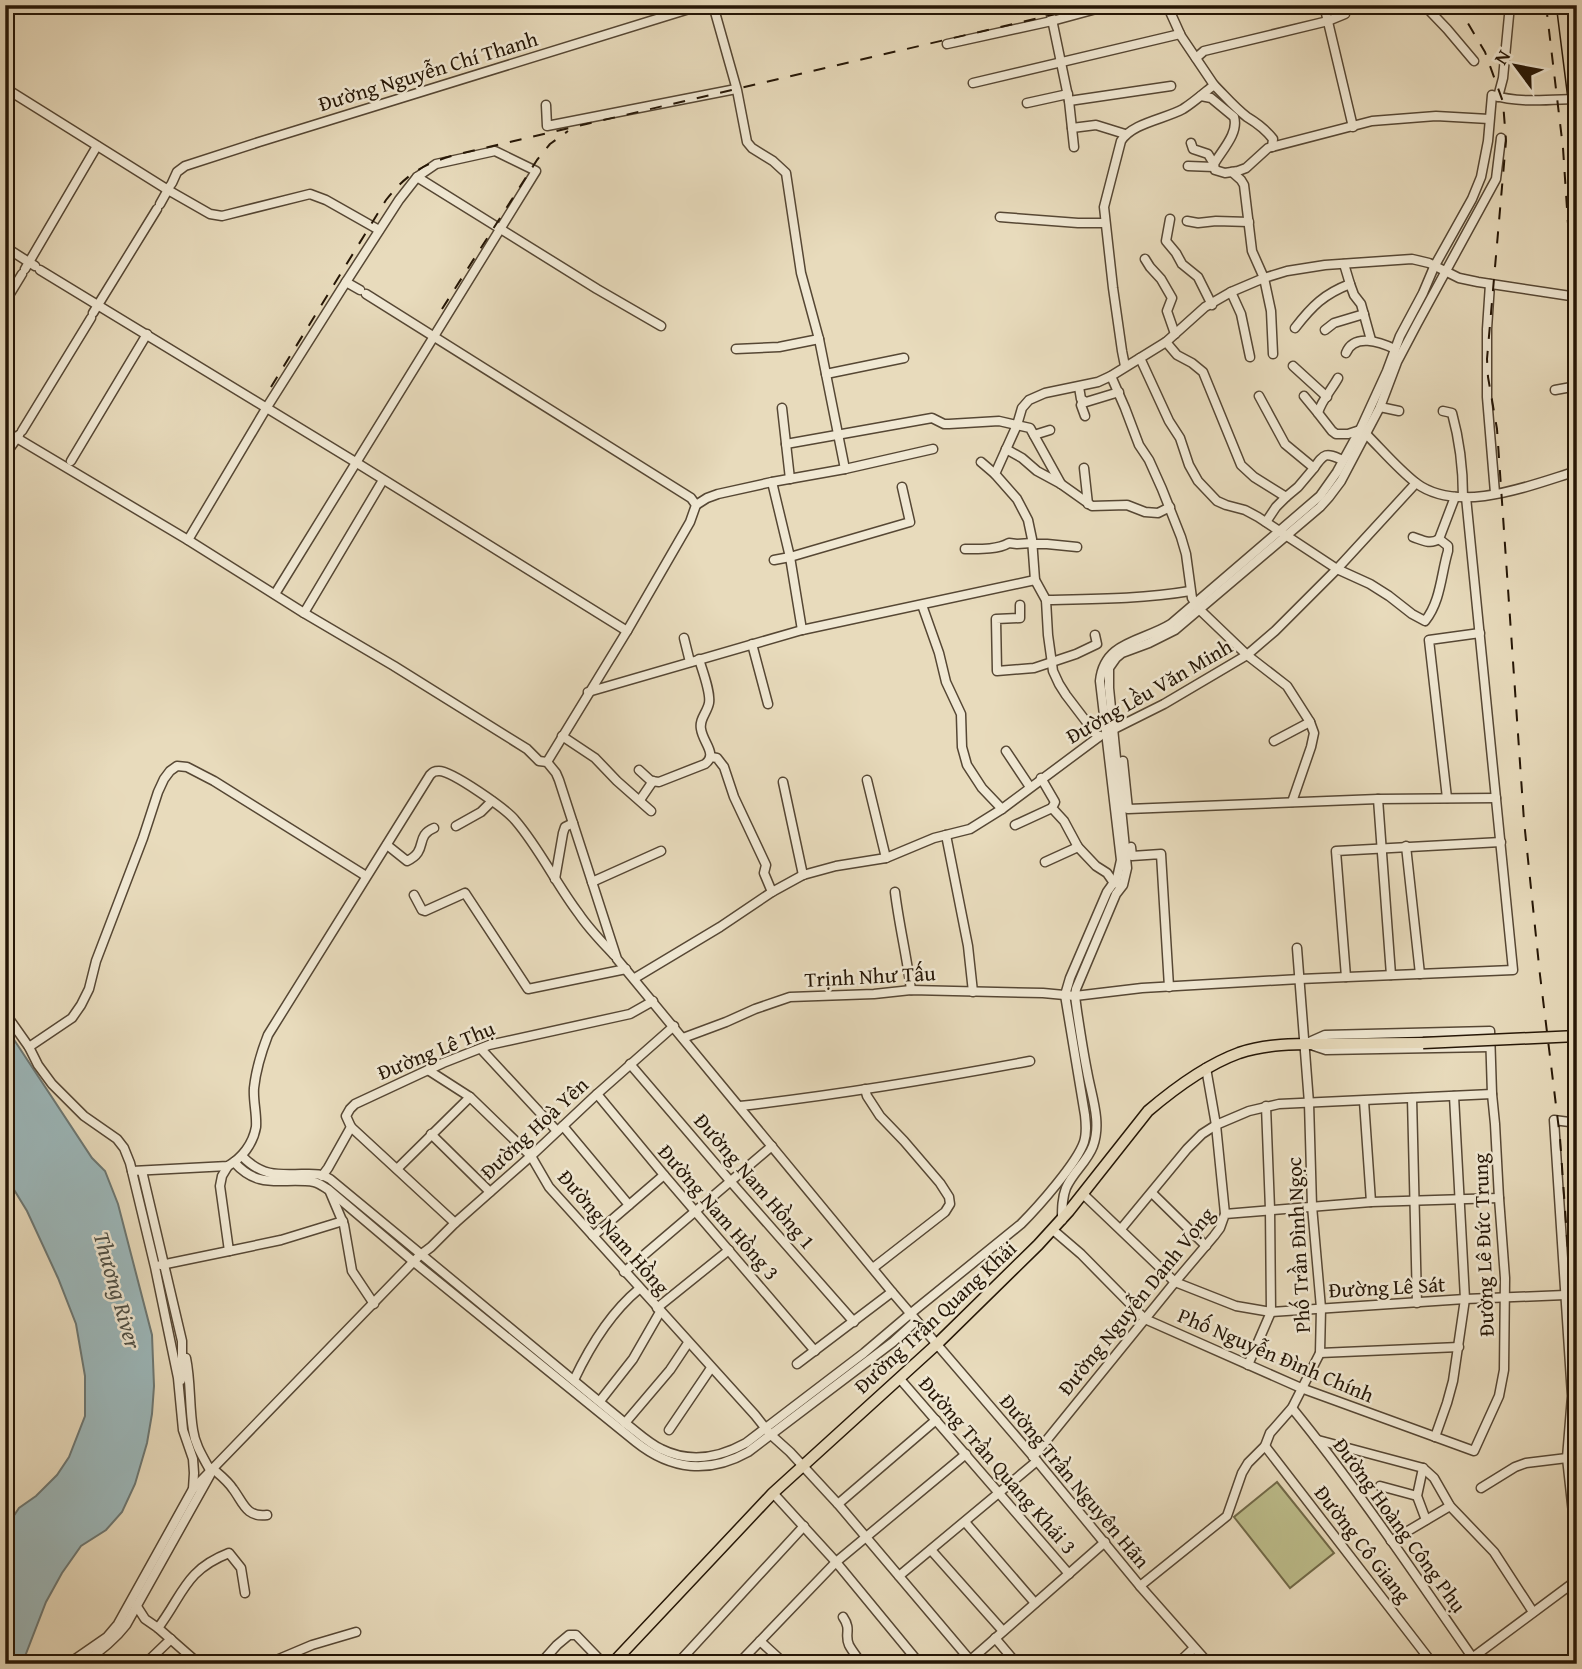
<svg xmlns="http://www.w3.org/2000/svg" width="1582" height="1669" viewBox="0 0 1582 1669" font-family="'Gentium Book Plus',serif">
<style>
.green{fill:#bdbe8c;stroke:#716a49;stroke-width:2}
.water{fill:#9cb8bb;stroke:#6c7773;stroke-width:2}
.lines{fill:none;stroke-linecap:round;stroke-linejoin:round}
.minor-casing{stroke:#564734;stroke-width:11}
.major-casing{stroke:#251606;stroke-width:13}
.minor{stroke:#f0e8d3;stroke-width:8}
.major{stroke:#e8dbbc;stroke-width:10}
.rail{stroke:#251606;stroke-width:2;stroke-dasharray:12 12;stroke-linecap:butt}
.major-bridge-casing{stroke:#251606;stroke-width:13;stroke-linecap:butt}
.major-bridge{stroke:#e8dbbc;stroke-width:10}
.labels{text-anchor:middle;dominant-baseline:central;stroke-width:5;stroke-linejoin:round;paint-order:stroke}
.street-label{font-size:21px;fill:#251606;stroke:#f0e8d3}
.water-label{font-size:23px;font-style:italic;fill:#4f4f45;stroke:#f0e8d3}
</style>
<rect width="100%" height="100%" fill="#e8dbbc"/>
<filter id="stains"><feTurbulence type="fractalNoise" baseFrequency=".00286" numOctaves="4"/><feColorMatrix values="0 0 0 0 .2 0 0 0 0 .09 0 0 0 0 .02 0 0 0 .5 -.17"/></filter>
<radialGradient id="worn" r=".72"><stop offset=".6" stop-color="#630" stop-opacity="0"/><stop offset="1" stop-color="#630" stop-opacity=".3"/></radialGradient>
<polygon class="green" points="1277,1482 1334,1553 1290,1588 1234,1517"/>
<polygon class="water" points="5,1026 92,1158 105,1171 118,1204 152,1335 154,1386 152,1414 147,1443 135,1484 122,1512 106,1530 81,1546 62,1573 46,1602 22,1664 5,1664 5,1529 19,1508 36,1496 57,1475 69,1457 85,1416 85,1376 76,1324 58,1278 27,1211 5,1175"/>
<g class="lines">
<defs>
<g id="minor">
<polyline points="713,5 737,90 747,142 752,148 773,161 786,173 801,273 819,339 845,469"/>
<polyline points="1049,5 1069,101 1074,147"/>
<polyline points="1324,5 1353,127"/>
<polyline points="1424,5 1447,29 1474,61"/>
<polyline points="947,44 1052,21 1111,5"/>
<polyline points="1196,58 1204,51 1328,21 1345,14"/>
<polyline points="973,83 1180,34"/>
<path d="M 1214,85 C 1225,96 1235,108 1247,117 C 1257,123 1266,130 1273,139 L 1272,147"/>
<polyline points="5,88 168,190 210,214 222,216 310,194 326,200 379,230"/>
<path d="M 1201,96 L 1211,98 L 1234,117 C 1239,133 1222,150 1214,164 L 1215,170 L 1225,173 L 1238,171 L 1246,168 L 1268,148 L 1372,121 L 1436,116 L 1489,119"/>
<polyline points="1498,97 1503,78 1510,5"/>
<polyline points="1069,101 1171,86"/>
<polyline points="1027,103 1068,94"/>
<polyline points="546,105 547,126 736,89"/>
<polyline points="1072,128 1096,125 1125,134"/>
<polyline points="1191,143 1193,149 1208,154 1214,164"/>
<polyline points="1188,166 1214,167"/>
<polyline points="1232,172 1241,180 1244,185 1252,251 1264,278 1271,311 1273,354"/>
<polyline points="417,177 597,289 661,326"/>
<polyline points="172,183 177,172 185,166 259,142 702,5"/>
<polyline points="160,204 170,186"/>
<polyline points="1000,217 1078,223 1104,223"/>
<polyline points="1170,219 1166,241 1176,253 1182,264 1198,277 1212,305"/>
<polyline points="1187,221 1198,223 1216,221 1249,222"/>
<polyline points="5,247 35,266"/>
<polyline points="1145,259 1150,267 1161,279 1172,298 1167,311 1175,334"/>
<polyline points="1344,264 1350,284"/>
<polyline points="25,269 97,146"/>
<polyline points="40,270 357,463 627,631"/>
<polyline points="346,282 360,290"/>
<polyline points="1490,284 1487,329 1487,397 1495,493"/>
<polyline points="1231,292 1241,314 1250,357"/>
<polyline points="366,294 691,498 696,505 690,522 627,631 547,762"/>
<polyline points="5,302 22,274"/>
<polyline points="93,313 157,209"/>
<path d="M 1295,328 C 1312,306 1324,294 1350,284 L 1354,295 L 1361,304 L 1371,340"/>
<polyline points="1325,330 1334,323 1364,314"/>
<polyline points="1166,342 1177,355 1192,363 1203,372 1241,465 1254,477 1286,497 1298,487 1314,468 1285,444 1259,396"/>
<polyline points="736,349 779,347 819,339"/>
<path d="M 1346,353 C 1354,333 1380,342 1395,349"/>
<path d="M 1140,358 L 1169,421 L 1180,438 L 1189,465 L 1198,481 L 1217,501 L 1226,505 L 1245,510 L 1258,517 L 1337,569 L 1370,584 L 1389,596 L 1412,614 L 1425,621 C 1441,601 1441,574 1448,551 L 1448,546 L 1439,539 L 1455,497"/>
<path d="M 1125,366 L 1122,351 L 1113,288 L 1104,207 L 1121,141 C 1132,123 1165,119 1183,109 C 1194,102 1204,93 1214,85 L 1181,36 L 1167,5"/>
<polyline points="1293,366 1327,397"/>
<polyline points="826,374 904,358"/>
<polyline points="1111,376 1125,408 1139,445 1149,460 1162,489 1181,537 1186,554 1192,598 1200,610 1247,655 1287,686 1310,722 1314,733 1311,747 1292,802"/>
<path d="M 1338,378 C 1332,389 1321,401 1318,413 L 1332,431 L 1336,434 L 1348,434 L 1360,430 L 1366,434 C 1382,450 1398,469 1416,483 C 1459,515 1531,485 1577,471"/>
<polyline points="1079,387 1081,399 1086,402 1119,392"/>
<polyline points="1555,390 1577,386"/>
<polyline points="1304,396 1318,413"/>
<polyline points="1083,401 1081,405 1085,416"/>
<polyline points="1380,407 1399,411"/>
<polyline points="782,408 790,479"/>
<path d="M 1443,411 L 1452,413 C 1460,442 1463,468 1463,497"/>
<polyline points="5,431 188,540 304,613 394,666 527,749 539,761 547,762 556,773 559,780 617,959 892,1292 1037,1461 1140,1586 1209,1664"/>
<polyline points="22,431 91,318"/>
<polyline points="1034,435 1050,430"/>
<polyline points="786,444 932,418 944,424 949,424 999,421 1030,428 1061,484"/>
<polyline points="1006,449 1022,458 1037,471 1061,484 1092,506 1127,505 1145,512 1158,513 1170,507"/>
<polyline points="5,455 19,435"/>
<polyline points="71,461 147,334"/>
<polyline points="981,462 995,474"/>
<polyline points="1084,468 1088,504"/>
<path d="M 1314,468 C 1325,452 1326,453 1343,460"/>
<polyline points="772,482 790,557 802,630"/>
<polyline points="696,505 707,498 718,494 772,482 845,469 933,449"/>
<polyline points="1266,522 1276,507 1286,497"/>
<path d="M 1413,537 C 1422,540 1430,545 1439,539"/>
<polyline points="188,540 267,407 346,282 399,200 417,177 436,164 495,151 536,171 275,594"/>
<polyline points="1032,544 1047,544 1077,547"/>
<path d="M 965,549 C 978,549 997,550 1009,543 L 1017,544 L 1032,543"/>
<polyline points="774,560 790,557 910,522 902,487"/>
<path d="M 1046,600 C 1094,599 1143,599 1190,591"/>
<polyline points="922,605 939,653 946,682 961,714 962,747 967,765 982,788 1002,809"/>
<polyline points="1020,605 1020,618 996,619 997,671 1034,668 1076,654 1097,644 1095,635"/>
<polyline points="304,613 383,480"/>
<polyline points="684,638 690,662"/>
<polyline points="752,644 768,704"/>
<polyline points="588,692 802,630 1035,580"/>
<polyline points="1112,730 1164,704 1247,655 1275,631 1337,569 1416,483"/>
<polyline points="562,736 595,758 617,781 651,811"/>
<polyline points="1098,737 1066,695 1059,684 1053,671 1048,635 1046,600 1035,580 1032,539 1028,520 1017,499 995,474 1017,425 1022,408 1029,400 1045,393 1098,382 1111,376 1166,342 1205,307 1231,292 1264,278 1287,271 1325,265 1412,259 1429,263 1459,278 1478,282 1577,297"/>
<polyline points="1274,741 1310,722"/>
<polyline points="1006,751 1030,787"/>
<polyline points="711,757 717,758 724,767 734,797 766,865 764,873 772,892"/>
<polyline points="1123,761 1128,809 1378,799"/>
<path d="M 639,770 L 651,781 L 659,782 L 705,764 C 718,754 703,743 701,729 C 699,719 707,713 709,703 C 711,692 702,670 699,659"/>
<polyline points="1041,778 1055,802 1052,808 1064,821 1078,847 1096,866 1107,873 1114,883 1119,884"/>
<polyline points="867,780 886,858"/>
<polyline points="783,782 803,875"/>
<polyline points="1447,798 1429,640 1480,633"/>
<polyline points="640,800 653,781"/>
<polyline points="1015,825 1052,808"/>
<polyline points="456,826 481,812 492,801"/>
<polyline points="946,835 968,946 973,992"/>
<path d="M 387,845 L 407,861 C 429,851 414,836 434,828"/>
<polyline points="1406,846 1420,974"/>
<polyline points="1131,847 1132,856 1161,854 1169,987"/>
<polyline points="1045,862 1078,847"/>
<polyline points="555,879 563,833 565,827 573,823"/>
<polyline points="592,882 661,851"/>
<path d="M 895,892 C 899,925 907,957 911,990"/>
<polyline points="414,895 422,910 425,911 465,893 528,989 626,969"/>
<polyline points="1391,975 1378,799 1496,798"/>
<polyline points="1346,977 1336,851 1501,842"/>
<polyline points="635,978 720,927 772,892 803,875 836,866 886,858 934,838 970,829 1002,809 1100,736"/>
<polyline points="5,1013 29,1047 38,1065 52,1084 84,1116 117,1139 124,1148 130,1163 155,1267 178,1378 183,1430 193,1459 194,1473 193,1489 118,1624 107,1637 68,1664"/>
<polyline points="683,1038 726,1022 755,1009 790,997 874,994 911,990 1043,993 1075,996 1142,988 1300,979 1513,970 1466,497"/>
<polyline points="1314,1046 1326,1050 1490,1047"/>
<polyline points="29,1047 72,1018 81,1005 89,989 96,961 143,838 158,792 164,779 170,771 177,766 187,767 214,781 366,876"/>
<polyline points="481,1049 557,1131"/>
<polyline points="630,1064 731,1182 854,1322"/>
<polyline points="1206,1068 1216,1125 1225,1214"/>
<polyline points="428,1070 470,1097 531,1156 549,1187 755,1415 770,1434 790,1452 838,1504 970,1660"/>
<polyline points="865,1089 867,1096 880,1116 904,1141 940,1183 949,1197 950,1204 945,1212 873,1268"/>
<polyline points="597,1094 664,1175 815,1351"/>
<polyline points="1412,1098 1417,1303"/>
<polyline points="1364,1101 1371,1202"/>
<path d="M 740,1106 C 837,1095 934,1079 1030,1061"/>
<polyline points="1577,1123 1554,1120 1572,1396 1567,1458 1577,1550"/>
<polyline points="563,1126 629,1205"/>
<polyline points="351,1127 455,1223"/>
<polyline points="431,1134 490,1192"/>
<path d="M 242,1156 C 261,1176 277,1175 303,1174 C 313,1174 321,1173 330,1179 L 625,1423 C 636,1431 648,1443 661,1449 C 689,1463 719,1458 746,1443 L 864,1353 L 910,1314 L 1021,1224 C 1038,1207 1077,1163 1084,1142 C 1087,1133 1086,1124 1085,1115 L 1065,995 L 1070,978 L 1107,892 L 1117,878 L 1121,860 L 1100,681 C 1104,641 1142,642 1171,624 L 1320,496 L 1337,472 L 1360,430 L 1387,371 L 1400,336 L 1423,293 L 1434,267 L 1472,199 L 1481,177 L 1488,141 L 1492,95 C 1518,103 1547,100 1573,99"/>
<path d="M 234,1162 C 260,1191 282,1177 314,1182 C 319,1183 324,1187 329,1190 L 414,1262 L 636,1442 C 671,1470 709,1474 748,1452 L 893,1342 L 916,1321"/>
<polyline points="228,1166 222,1176 220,1186 229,1251 281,1240 343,1221"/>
<polyline points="397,1169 470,1097"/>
<path d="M 132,1171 L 228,1166 C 242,1158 253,1144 256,1127 C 257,1114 253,1101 254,1088 C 256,1069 261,1053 268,1035 L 430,775 C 433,772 434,771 439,771 C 452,771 506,809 515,820 C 540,849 556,884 579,914 C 589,929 602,942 614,955"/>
<polyline points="142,1171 182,1341 182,1371 181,1380"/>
<polyline points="322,1176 328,1168 351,1127 346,1116 350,1109 355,1104 443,1063 489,1045 630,1014 653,1001"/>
<polyline points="330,1192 344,1225 352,1271 374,1304"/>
<polyline points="1152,1193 1206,1246"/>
<polyline points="1083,1194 1175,1282 1236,1306 1271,1312 1465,1299 1565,1295"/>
<path d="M 1062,1220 C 1062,1209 1062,1198 1066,1188 C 1073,1172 1087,1162 1093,1146 C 1102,1122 1091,1095 1087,1071 C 1083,1051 1080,1031 1077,1011 L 1075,996 L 1076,989 L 1116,894 L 1123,885 L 1127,868 L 1109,688 L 1109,668 L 1116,658 L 1122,653 L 1149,643 L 1175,630 L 1320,507 L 1329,497 L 1341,481 L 1380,407 L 1397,362 L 1417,324 L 1496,179 L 1501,138"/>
<polyline points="1121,1229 1187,1149 1202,1134 1216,1125 1249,1111 1279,1104 1492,1094"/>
<polyline points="1053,1230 1081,1254 1145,1319 1301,1388 1474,1451 1499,1396 1504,1370 1505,1278 1499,1198 1495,1124 1492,1094 1490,1031 1325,1035 1307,1043"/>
<polyline points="593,1236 664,1175"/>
<polyline points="161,1265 229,1251"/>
<polyline points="624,1272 772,1146"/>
<polyline points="657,1308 729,1250"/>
<polyline points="1320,1353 1459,1347"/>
<path d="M 186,1358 C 191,1382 189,1406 193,1430 C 195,1445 203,1457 210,1470"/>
<polyline points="797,1364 892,1292"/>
<polyline points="1248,1365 1271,1312 1270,1209 1266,1106"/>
<polyline points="900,1379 1069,1574"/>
<path d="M 574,1380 C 590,1346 610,1313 639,1289"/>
<polyline points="600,1401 633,1359 660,1312"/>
<path d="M 1292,1408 C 1358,1489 1417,1578 1477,1664"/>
<polyline points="625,1423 670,1370 688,1343"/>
<polyline points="669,1430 711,1368"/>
<polyline points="1435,1437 1447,1403 1453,1381 1465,1299 1454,1096"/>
<polyline points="1318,1440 1423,1468 1434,1478 1450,1506 1494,1552 1533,1612"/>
<polyline points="1265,1446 1433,1664"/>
<polyline points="1033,1457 1175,1282 1214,1236 1220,1228 1225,1214 1371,1202 1499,1198"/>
<path d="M 212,1468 C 220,1475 228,1481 233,1489 C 243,1502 246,1518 267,1515"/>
<polyline points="1423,1468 1417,1496 1426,1520"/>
<polyline points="1380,1486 1417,1496"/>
<polyline points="1481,1488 1515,1467 1526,1463 1567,1458"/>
<polyline points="193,1489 419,1256 431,1247 455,1223 531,1156 597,1094 674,1026"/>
<polyline points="773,1493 836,1562 920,1664"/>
<polyline points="838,1504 936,1420"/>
<polyline points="965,1522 1035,1603"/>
<polyline points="1391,1541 1450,1506"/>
<polyline points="931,1550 1003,1631"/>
<polyline points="899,1576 1037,1461"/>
<polyline points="1140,1586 1227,1516 1242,1473 1248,1463 1265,1446 1270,1433 1292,1408 1320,1353 1321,1308 1312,1206 1309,1103 1297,948"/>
<path d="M 136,1605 L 145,1619 L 158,1628 C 183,1595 185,1570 229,1553 L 241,1568 L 245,1593"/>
<path d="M 843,1617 C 852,1630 844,1634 849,1645 C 852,1651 858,1658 862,1664"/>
<polyline points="158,1628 199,1664"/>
<polyline points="995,1638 1017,1664"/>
<polyline points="760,1641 785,1664"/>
<path d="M 82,1664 C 98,1652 113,1642 126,1625 L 210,1475"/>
<polyline points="145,1664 171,1639"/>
<polyline points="267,1664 312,1645 356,1632"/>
<polyline points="540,1664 557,1645 569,1635 576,1635 604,1664"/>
<polyline points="677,1664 804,1526"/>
<polyline points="738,1664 836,1562 966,1454"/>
<polyline points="966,1664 1105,1542"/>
<polyline points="1177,1664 1194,1648"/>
<polyline points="1464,1664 1577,1580"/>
</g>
<g id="major">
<polyline points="1562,5 1577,125"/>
<path d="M 612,1664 L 773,1493 L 937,1344 L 1038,1245 L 1069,1211 L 1148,1111 C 1175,1088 1206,1065 1239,1053 C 1269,1043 1300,1044 1331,1044 C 1362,1043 1392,1043 1423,1043"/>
</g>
</defs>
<use href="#minor" class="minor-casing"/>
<use href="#major" class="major-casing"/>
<use href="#minor" class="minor"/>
<use href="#major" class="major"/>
<g class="rail">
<polyline points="1453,5 1466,20 1485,52 1503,102 1506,141 1487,359 1488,377 1497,429 1524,821 1540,975 1560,1138 1577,1380"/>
<polyline points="1546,5 1563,148 1577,360"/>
<polyline points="442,309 537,160 550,144 568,131"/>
<path d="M 271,387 L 386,200 C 409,171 427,162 463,153 L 1094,5"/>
</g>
<defs>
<polyline id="major-bridge" points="1423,1043 1577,1036"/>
</defs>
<use href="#major-bridge" class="major-bridge-casing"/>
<use href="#major-bridge" class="major-bridge"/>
</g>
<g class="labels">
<g class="street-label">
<text transform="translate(428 71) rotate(-17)">Đường Nguyễn Chí Thanh</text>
<text transform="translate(1149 691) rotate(-30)">Đường Lều Văn Minh</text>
<text transform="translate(870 976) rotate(-3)">Trịnh Như Tấu</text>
<text transform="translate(436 1050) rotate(-22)">Đường Lê Thụ</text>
<text transform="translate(534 1128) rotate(-43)">Đường Hoà Yên</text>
<text transform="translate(755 1181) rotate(49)">Đường Nam Hồng 1</text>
<text transform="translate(719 1212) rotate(49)">Đường Nam Hồng 3</text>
<text transform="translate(614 1232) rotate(49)">Đường Nam Hồng</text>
<text transform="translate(1298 1245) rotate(-93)">Phố Trần Đình Ngọc</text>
<text transform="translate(1483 1245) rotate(-92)">Đường Lê Đức Trung</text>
<text transform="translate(1387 1287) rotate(-3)">Đường Lê Sát</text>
<text transform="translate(1136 1301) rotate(-51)">Đường Nguyễn Danh Vọng</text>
<text transform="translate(935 1317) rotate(-43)">Đường Trần Quang Khải</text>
<text transform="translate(1276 1355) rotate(23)">Phố Nguyễn Đình Chính</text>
<text transform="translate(998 1465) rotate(49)">Đường Trần Quang Khải 3</text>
<text transform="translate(1075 1481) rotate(50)">Đường Trần Nguyên Hãn</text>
<text transform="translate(1400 1525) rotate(54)">Đường Hoàng Công Phụ</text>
<text transform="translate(1363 1544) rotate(52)">Đường Cô Giang</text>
</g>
<g class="water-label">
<text transform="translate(118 1290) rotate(74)">Thương River</text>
</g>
</g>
<rect width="1582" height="1669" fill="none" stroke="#e8dbbc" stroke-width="28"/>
<rect x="7" y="7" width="1568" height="1655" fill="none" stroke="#251606" stroke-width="3.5"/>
<rect x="14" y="14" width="1554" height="1641" fill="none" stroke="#251606" stroke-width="2"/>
<g transform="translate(1516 66) rotate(302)" stroke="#f0e8d3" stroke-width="5" paint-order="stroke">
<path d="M0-5L12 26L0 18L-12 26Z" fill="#251606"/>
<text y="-10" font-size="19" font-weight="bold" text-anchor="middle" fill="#251606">N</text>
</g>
<rect width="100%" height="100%" filter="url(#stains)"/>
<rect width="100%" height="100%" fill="url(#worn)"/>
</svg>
